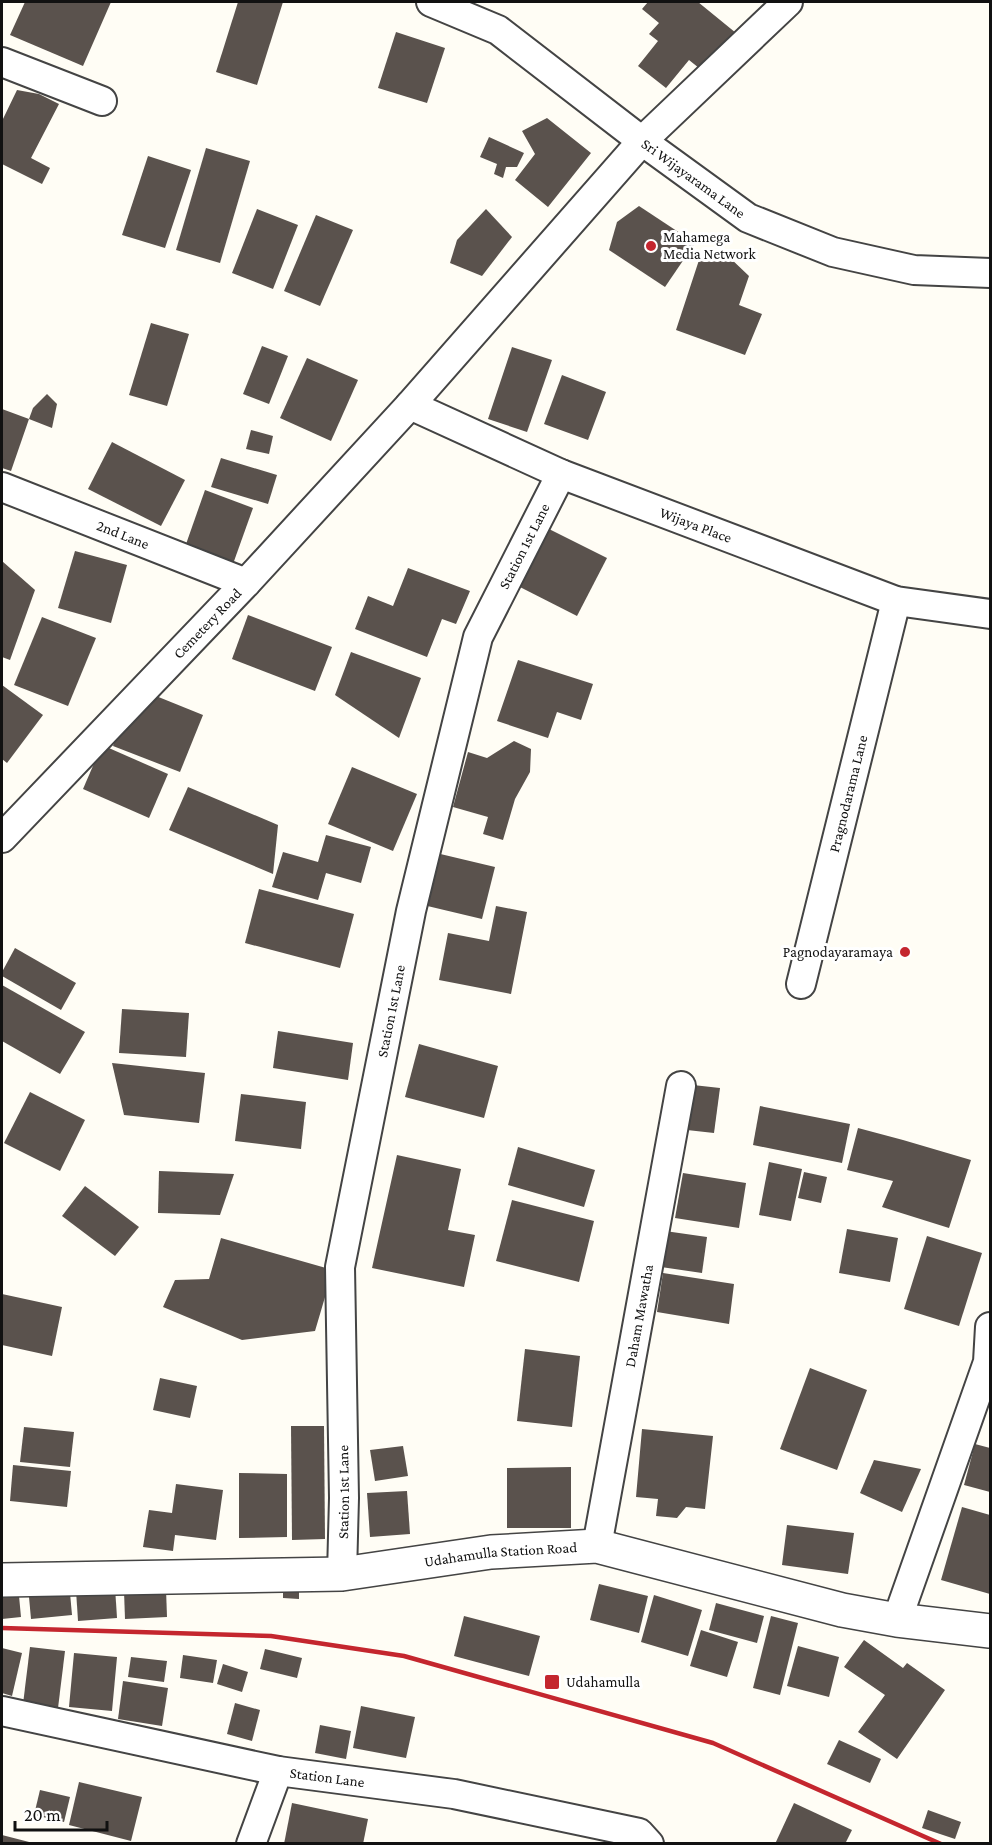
<svg xmlns="http://www.w3.org/2000/svg" width="992" height="1845" viewBox="0 0 992 1845" font-family="'Crimson Pro',serif">
<style>
.building{fill:#5a524d}
.lines{fill:none;stroke-linecap:round;stroke-linejoin:round}
.minor-casing{stroke:#444;stroke-width:32}
.tertiary-casing{stroke:#444;stroke-width:36}
.minor{stroke:#fff;stroke-width:28}
.tertiary{stroke:#fff;stroke-width:33}
.rail{stroke:#c4262e;stroke-width:4.5}
.poi-dot{fill:#c4262e;stroke:#fff;stroke-width:2}
.labels{text-anchor:middle;dominant-baseline:central;stroke-width:6;stroke-linejoin:round;paint-order:stroke}
.street-label{font-size:15px;fill:#111;stroke:#fff}
.poi-label{font-size:15px;fill:#111;stroke:#fff;text-anchor:start}
</style>
<rect width="100%" height="100%" fill="#fffdf5"/>
<g class="building">
<polygon points="25,2 111,2 83,66 10,35"/>
<polygon points="238,2 283,2 257,85 216,72"/>
<polygon points="648,2 698,2 736,33 704,72 689,60 666,88 638,66 658,41 649,34 659,23 642,9"/>
<polygon points="396,32 445,48 427,103 378,88"/>
<polygon points="17,90 39,94 59,104 31,158 50,168 42,184 2,164 2,121"/>
<polygon points="547,118 591,153 548,207 515,180 535,154 522,131"/>
<polygon points="489,137 524,153 517,167 506,167 503,178 494,174 497,164 480,157"/>
<polygon points="206,148 250,161 220,263 176,250"/>
<polygon points="148,156 191,170 165,248 122,235"/>
<polygon points="639,206 695,243 665,287 609,250 617,222"/>
<polygon points="257,209 298,225 273,289 232,273"/>
<polygon points="486,209 512,237 482,276 450,263 457,240"/>
<polygon points="316,215 353,230 320,306 284,291"/>
<polygon points="728,256 749,276 739,305 762,314 745,355 676,330 700,257"/>
<polygon points="151,323 189,334 167,406 129,395"/>
<polygon points="262,346 288,356 269,404 243,394"/>
<polygon points="512,347 552,360 527,432 488,419"/>
<polygon points="307,358 358,380 331,441 280,418"/>
<polygon points="562,375 606,392 588,440 544,424"/>
<polygon points="47,394 57,404 52,428 29,419 33,408"/>
<polygon points="2,409 29,419 11,471 2,468"/>
<polygon points="251,430 273,436 269,454 246,449"/>
<polygon points="112,442 185,480 161,526 88,489"/>
<polygon points="221,458 277,475 268,504 211,487"/>
<polygon points="205,490 253,508 233,564 185,547"/>
<polygon points="543,526 607,558 577,616 514,584"/>
<polygon points="75,551 127,565 111,623 58,608"/>
<polygon points="2,561 35,590 10,660 2,657"/>
<polygon points="408,568 470,591 456,624 442,619 427,657 355,629 368,596 393,606"/>
<polygon points="248,615 332,647 315,691 232,659"/>
<polygon points="42,617 96,638 68,706 14,685"/>
<polygon points="351,652 421,678 399,738 335,695"/>
<polygon points="518,660 593,684 581,720 557,712 548,738 497,721"/>
<polygon points="2,685 43,715 7,763 2,759"/>
<polygon points="156,696 203,715 180,772 113,746 121,726"/>
<polygon points="514,741 531,749 530,772 515,799 503,840 483,834 488,817 453,807 468,752 487,758"/>
<polygon points="102,745 168,774 149,818 83,789"/>
<polygon points="352,767 417,794 393,851 328,824"/>
<polygon points="188,787 278,825 273,874 169,830"/>
<polygon points="326,835 371,847 361,883 326,873 318,900 272,887 283,852 318,862"/>
<polygon points="432,852 495,867 482,919 419,904"/>
<polygon points="259,889 354,914 340,968 245,943"/>
<polygon points="496,906 527,912 511,994 439,980 448,933 489,941"/>
<polygon points="15,948 76,983 61,1010 2,976 2,972"/>
<polygon points="2,985 85,1032 60,1074 2,1041"/>
<polygon points="122,1009 189,1013 186,1057 119,1053"/>
<polygon points="278,1031 353,1043 348,1080 273,1068"/>
<polygon points="419,1044 498,1066 484,1118 405,1097"/>
<polygon points="112,1063 205,1073 199,1123 124,1115"/>
<polygon points="693,1085 720,1088 714,1133 687,1130"/>
<polygon points="30,1092 85,1120 60,1171 4,1143"/>
<polygon points="241,1094 306,1102 301,1149 235,1141"/>
<polygon points="760,1106 850,1124 842,1163 753,1145"/>
<polygon points="858,1128 903,1140 971,1160 949,1228 882,1207 893,1181 847,1170"/>
<polygon points="518,1147 595,1170 584,1207 508,1185"/>
<polygon points="397,1155 461,1169 448,1230 475,1235 464,1287 372,1268"/>
<polygon points="769,1162 802,1169 791,1221 759,1215"/>
<polygon points="159,1171 234,1174 220,1215 158,1213"/>
<polygon points="804,1172 827,1177 821,1203 798,1198"/>
<polygon points="683,1173 746,1183 739,1228 675,1218"/>
<polygon points="85,1186 139,1227 115,1256 62,1216"/>
<polygon points="512,1200 594,1221 579,1282 496,1261"/>
<polygon points="847,1229 898,1238 890,1282 839,1273"/>
<polygon points="665,1231 707,1237 702,1273 661,1267"/>
<polygon points="927,1236 982,1253 959,1326 904,1309"/>
<polygon points="221,1238 333,1270 315,1331 242,1340 163,1307 175,1280 209,1279"/>
<polygon points="663,1273 734,1284 729,1324 657,1312"/>
<polygon points="2,1294 62,1307 52,1356 2,1345"/>
<polygon points="525,1349 580,1356 572,1427 517,1421"/>
<polygon points="810,1368 867,1390 837,1470 780,1449"/>
<polygon points="160,1378 197,1386 190,1418 153,1410"/>
<polygon points="291,1426 324,1426 325,1539 292,1540"/>
<polygon points="24,1427 74,1432 70,1467 20,1462"/>
<polygon points="642,1429 713,1436 705,1509 686,1507 677,1518 656,1516 658,1499 636,1497"/>
<polygon points="975,1444 990,1448 990,1492 964,1485"/>
<polygon points="403,1446 408,1476 375,1481 370,1450"/>
<polygon points="874,1460 921,1469 902,1512 860,1493"/>
<polygon points="13,1465 71,1471 67,1507 10,1501"/>
<polygon points="571,1467 571,1528 507,1528 507,1468"/>
<polygon points="239,1473 287,1474 287,1537 239,1538"/>
<polygon points="176,1484 223,1490 216,1540 175,1535 173,1551 143,1547 149,1510 172,1513"/>
<polygon points="407,1491 410,1534 370,1537 367,1493"/>
<polygon points="962,1507 990,1515 990,1594 941,1580"/>
<polygon points="787,1525 854,1533 848,1574 782,1565"/>
<polygon points="599,1584 648,1596 639,1633 590,1620"/>
<polygon points="115,1587 117,1618 78,1621 76,1590"/>
<polygon points="283,1587 299,1588 299,1599 283,1598"/>
<polygon points="166,1589 167,1617 125,1619 124,1591"/>
<polygon points="70,1593 72,1615 31,1619 29,1597"/>
<polygon points="654,1595 702,1610 688,1656 641,1642"/>
<polygon points="19,1596 21,1617 2,1619 2,1598"/>
<polygon points="716,1603 764,1616 757,1643 709,1630"/>
<polygon points="464,1616 540,1636 529,1676 454,1656"/>
<polygon points="771,1616 798,1623 780,1695 753,1688"/>
<polygon points="701,1630 738,1642 727,1677 690,1666"/>
<polygon points="864,1640 903,1668 907,1663 945,1690 897,1759 858,1732 885,1695 844,1667"/>
<polygon points="798,1646 839,1657 829,1697 787,1686"/>
<polygon points="30,1647 65,1651 58,1708 23,1704"/>
<polygon points="2,1648 22,1653 12,1696 2,1693"/>
<polygon points="265,1649 302,1658 297,1678 260,1669"/>
<polygon points="74,1653 117,1657 112,1711 69,1707"/>
<polygon points="183,1655 217,1660 213,1683 180,1678"/>
<polygon points="131,1657 167,1661 164,1682 128,1677"/>
<polygon points="223,1664 248,1672 242,1692 217,1684"/>
<polygon points="123,1681 168,1688 162,1726 118,1719"/>
<polygon points="235,1703 260,1710 252,1741 227,1734"/>
<polygon points="361,1706 415,1717 406,1758 353,1748"/>
<polygon points="320,1725 351,1731 346,1759 315,1753"/>
<polygon points="839,1740 881,1759 870,1783 827,1764"/>
<polygon points="79,1782 142,1797 131,1841 69,1825"/>
<polygon points="40,1790 70,1797 64,1822 34,1815"/>
<polygon points="292,1803 368,1819 363,1844 284,1844"/>
<polygon points="794,1803 852,1830 845,1844 775,1844"/>
<polygon points="928,1810 961,1822 955,1839 922,1828"/>
<polygon points="2,1835 33,1843 33,1844 2,1844"/>
</g>
<g class="lines">
<defs>
<g id="minor">
<path id="s1" d="M 431,2 L 498,30 L 642,141 L 748,218 L 833,252 L 914,270 L 990,273"/>
<polyline points="2,62 102,101"/>
<path id="s2" d="M 410,405 L 561,474 L 896,601 L 990,614"/>
<path id="s3" d="M 2,487 L 246,583"/>
<path id="s4" d="M 2,838 L 246,583 L 410,405 L 642,141 L 788,2"/>
<path id="s5" d="M 801,984 L 896,601"/>
<path id="s6" d="M 597,1546 L 681,1086"/>
<path id="s7" d="M 342,1574 L 344,1498 L 340,1267 L 411,911 L 478,637 L 561,474"/>
<polyline points="897,1620 988,1362 990,1327"/>
<path id="s8" d="M 2,1711 L 278,1771 L 454,1794 L 639,1833 L 649,1844"/>
<polyline points="251,1844 278,1771"/>
</g>
<g id="tertiary">
<path id="s9" d="M 2,1580 L 342,1574 L 491,1552 L 597,1546 L 842,1610 L 897,1620 L 990,1631"/>
</g>
</defs>
<use href="#minor" class="minor-casing"/>
<use href="#tertiary" class="tertiary-casing"/>
<use href="#minor" class="minor"/>
<use href="#tertiary" class="tertiary"/>
<polyline class="rail" points="2,1628 271,1636 404,1656 713,1743 941,1844"/>
</g>
<g class="poi-dot">
<circle cx="651" cy="246" r="6"/>
<circle cx="905" cy="952" r="6"/>
<rect x="544" y="1674" width="16" height="16" rx="3"/>
</g>
<g class="labels">
<g class="street-label">
<text stroke="none"><textPath href="#s1" startOffset="318">Sri Wijayarama Lane</textPath></text>
<text stroke="none"><textPath href="#s2" startOffset="310">Wijaya Place</textPath></text>
<text stroke="none"><textPath href="#s3" startOffset="130">2nd Lane</textPath></text>
<text stroke="none"><textPath href="#s7" startOffset="1054">Station 1st Lane</textPath></text>
<text stroke="none"><textPath href="#s4" startOffset="297">Cemetery Road</textPath></text>
<text stroke="none"><textPath href="#s5" startOffset="196">Pragnodarama Lane</textPath></text>
<text stroke="none"><textPath href="#s7" startOffset="568">Station 1st Lane</textPath></text>
<text stroke="none"><textPath href="#s6" startOffset="234">Daham Mawatha</textPath></text>
<text stroke="none"><textPath href="#s7" startOffset="82">Station 1st Lane</textPath></text>
<text stroke="none"><textPath href="#s9" startOffset="500">Udahamulla Station Road</textPath></text>
<text stroke="none"><textPath href="#s8" startOffset="332">Station Lane</textPath></text>
</g>
<g class="poi-label">
<text x="663" y="237">Mahamega<tspan x="663" dy="17">Media Network</tspan></text>
<text x="893" y="952" text-anchor="end">Pagnodayaramaya</text>
<text x="566" y="1682">Udahamulla</text>
</g>
</g>
<rect width="992" height="1845" fill="none" stroke="#111111" stroke-width="6"/>
<path d="M15 1821v9h92v-9" fill="none" stroke="#111111" stroke-width="3"/>
<text x="24" y="1821" font-size="18" fill="#111111" stroke="#ffffff" stroke-width="4.5" paint-order="stroke">20 m</text>
</svg>
